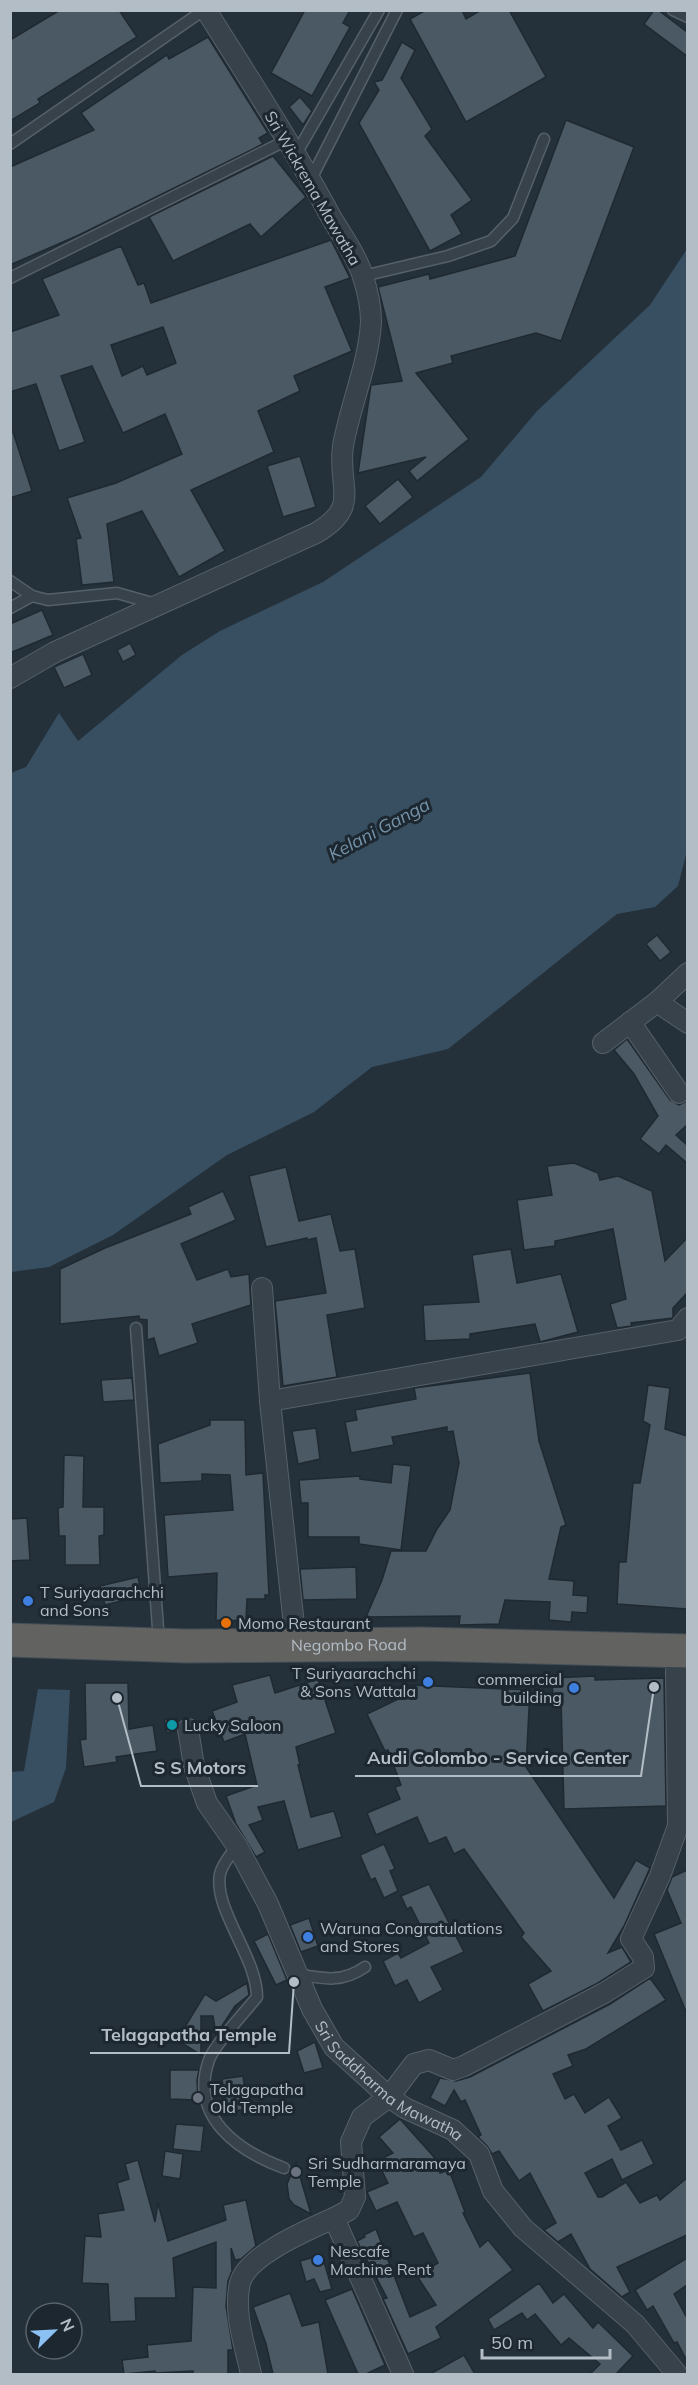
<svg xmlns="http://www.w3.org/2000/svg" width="698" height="2385" viewBox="0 0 698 2385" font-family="Mulish,sans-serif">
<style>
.water{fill:#384f61}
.building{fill:#4a5963;stroke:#1f2932;stroke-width:1.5;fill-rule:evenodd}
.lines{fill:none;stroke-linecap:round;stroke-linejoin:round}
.service-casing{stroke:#566069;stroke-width:13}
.minor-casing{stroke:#566069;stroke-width:22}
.trunk-casing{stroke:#434d56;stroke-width:35}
.service{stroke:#37424b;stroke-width:10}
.minor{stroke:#37424b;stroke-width:20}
.trunk{stroke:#626260;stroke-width:33}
.shop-dot{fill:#3f7fe0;stroke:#1d2730;stroke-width:2}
.food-dot{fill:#e8710a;stroke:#1d2730;stroke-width:2}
.culture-dot{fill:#0f9aa8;stroke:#1d2730;stroke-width:2}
.worship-dot{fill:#6b7280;stroke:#1d2730;stroke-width:2}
.labels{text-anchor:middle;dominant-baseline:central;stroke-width:6;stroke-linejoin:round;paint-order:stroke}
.street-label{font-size:16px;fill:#b3bdc6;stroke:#1d2730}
.poi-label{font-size:16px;fill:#b3bdc6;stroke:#1d2730;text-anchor:start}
.water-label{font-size:18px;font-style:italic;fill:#7493a9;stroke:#1d2730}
.leader{fill:none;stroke:#b3bdc6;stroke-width:2}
.callout-dot{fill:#b3bdc6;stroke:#1d2730;stroke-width:2}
.callout-label{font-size:18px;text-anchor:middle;font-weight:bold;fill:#b3bdc6;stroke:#1d2730;stroke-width:6;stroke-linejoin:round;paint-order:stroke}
</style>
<rect width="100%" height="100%" fill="#24313a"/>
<g class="water">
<polygon points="687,249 688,847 678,886 655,907 617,914 448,1049 372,1067 314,1112 227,1155 113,1235 49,1267 11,1272 11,773 26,767 59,713 78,741 182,655 220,631 323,582 481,477 537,411 650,305"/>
<polygon points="38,1689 70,1690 66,1768 54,1802 11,1822 11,1772 24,1771"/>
</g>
<g class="building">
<polygon points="60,10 119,10 137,37 38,99 40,103 10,121 10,40"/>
<polygon points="305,10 350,10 343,23 350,27 312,96 271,73"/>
<polygon points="426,10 462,10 466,19 481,10 509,10 546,77 466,122 410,19"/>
<polygon points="654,10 658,10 687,32 687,56 644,24"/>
<polygon points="208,37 268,133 259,138 263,144 79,235 10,265 10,167 94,130 81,113 167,55 169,59"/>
<polygon points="402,42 415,50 401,78 432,129 425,136 472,200 451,215 462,234 430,251 359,123 379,90 374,82 382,80"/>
<polygon points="300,97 312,111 303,125 289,107"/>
<polygon points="566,120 634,147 561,341 536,333 451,356 453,363 416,373 469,439 417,481 409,471 426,457 358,473 371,385 402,381 378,287 429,274 430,279 515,256"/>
<polygon points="273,156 306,197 261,237 250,224 173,261 149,217"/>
<path d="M 331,240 L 350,278 L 325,287 L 352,351 L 294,376 L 300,391 L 258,411 L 274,452 L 191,490 L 225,551 L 179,577 L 142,511 L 107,524 L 114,582 L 82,585 L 76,539 L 81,538 L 67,498 L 116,483 L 182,454 L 165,414 L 123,433 L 92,366 L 61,376 L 85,442 L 59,451 L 36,384 L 10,392 L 10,332 L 59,315 L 42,279 L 121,246 L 138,285 L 144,283 L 151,303 ZM 163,327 L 176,363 L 147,375 L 143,366 L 122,376 L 111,345 Z"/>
<polygon points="10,432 13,432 32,491 10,498"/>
<polygon points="300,456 316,507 283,517 267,466"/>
<polygon points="398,479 413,497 380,524 365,506"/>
<polygon points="42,610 53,635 10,653 10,624"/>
<polygon points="130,643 136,655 123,662 117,650"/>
<polygon points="83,654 92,675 64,688 54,667"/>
<polygon points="657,935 671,952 660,961 646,944"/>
<polygon points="627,1039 670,1100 679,1105 687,1101 687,1125 676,1135 687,1145 687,1163 666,1145 659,1154 640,1139 658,1116 634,1074 614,1050"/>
<polygon points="574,1163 598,1173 600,1180 618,1176 652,1191 665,1261 687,1238 687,1293 673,1308 673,1318 631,1323 632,1326 617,1328 610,1304 626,1299 613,1229 555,1241 555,1246 524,1250 517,1200 552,1195 547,1166"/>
<polygon points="286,1167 299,1221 331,1214 340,1251 355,1249 365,1308 327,1315 337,1377 283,1386 275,1301 326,1293 316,1238 307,1240 307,1238 266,1247 249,1176"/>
<polygon points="223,1191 236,1220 181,1244 197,1280 228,1269 231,1277 249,1274 251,1305 192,1324 198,1343 159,1356 154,1338 147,1340 147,1320 139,1319 139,1316 60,1324 60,1269 105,1248 191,1214 188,1207"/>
<polygon points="511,1249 517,1283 561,1274 578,1332 540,1342 535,1324 470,1334 470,1339 425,1341 423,1305 479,1302 472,1255"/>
<polygon points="530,1373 539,1441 566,1525 561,1527 549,1579 574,1581 573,1595 588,1596 587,1613 572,1612 571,1622 549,1620 550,1602 505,1600 499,1624 459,1625 460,1616 366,1617 382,1580 391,1551 426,1551 437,1529 450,1510 459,1463 453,1431 447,1432 447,1427 392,1437 394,1445 351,1453 345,1422 357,1420 355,1410 416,1399 414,1388"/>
<polygon points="132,1378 134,1400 103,1402 101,1380"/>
<polygon points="648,1385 670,1388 665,1429 687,1436 687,1609 617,1604 619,1562 626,1562 633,1483 640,1483 650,1425 643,1421"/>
<polygon points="210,1420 245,1420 246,1475 263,1473 269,1595 265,1595 265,1599 247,1599 246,1621 216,1620 217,1573 168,1577 164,1515 233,1510 230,1475 202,1474 202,1481 160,1483 158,1444 210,1425"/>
<polygon points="316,1428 320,1459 298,1464 292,1431"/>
<polygon points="64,1455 84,1456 83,1507 104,1507 104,1535 99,1536 100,1565 65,1565 65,1536 59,1536 58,1508 63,1507"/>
<polygon points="393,1464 411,1466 401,1550 359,1544 359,1537 308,1537 308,1503 301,1503 299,1480 360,1476 360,1479 391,1483"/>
<polygon points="27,1518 30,1560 10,1561 10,1519"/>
<polygon points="356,1567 357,1599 303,1600 300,1569"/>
<polygon points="138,1577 142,1596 105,1605 100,1586"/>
<polygon points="270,1675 275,1693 318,1679 336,1733 296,1747 300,1765 298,1765 311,1817 334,1811 342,1837 298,1850 284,1801 258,1807 263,1820 249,1825 265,1852 256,1857 236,1824 226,1796 257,1785 245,1734 224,1742 212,1711 237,1702 232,1685"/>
<polygon points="595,1676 595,1680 664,1678 666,1806 564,1809 561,1699 553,1700 552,1678"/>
<polygon points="85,1683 128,1683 129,1729 153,1725 157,1751 116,1757 117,1762 84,1767 80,1740 86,1739"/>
<polygon points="410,1685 530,1690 526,1767 614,1898 636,1860 650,1868 624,1926 608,1953 622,1947 631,1962 598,1983 543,2011 528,1984 551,1971 521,1937 524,1933 464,1849 454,1854 446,1837 429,1844 417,1817 376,1835 367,1813 400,1799 395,1787 401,1785 388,1750 385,1751 367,1714 413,1692"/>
<polygon points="177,1718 176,1731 167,1733 164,1720"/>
<polygon points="384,1844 395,1869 390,1871 398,1891 384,1898 375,1878 371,1880 360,1855"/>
<polygon points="687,1870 687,2014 654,1934 681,1923 667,1890 672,1877"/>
<polygon points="429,1884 464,1952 431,1967 443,1990 419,2003 407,1980 395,1986 383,1961 398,1953 401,1958 429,1943 411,1907 407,1909 401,1896"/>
<polygon points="309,1918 318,1946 301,1952 290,1925"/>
<polygon points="268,1934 287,1980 276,1985 254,1941"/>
<polygon points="650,1978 666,2000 586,2049 568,2055 573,2066 553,2074 565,2099 574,2094 585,2113 609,2097 622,2118 608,2126 621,2150 642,2140 654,2164 622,2180 612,2159 585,2173 598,2197 602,2197 626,2182 640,2203 657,2195 660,2200 687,2178 687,2235 617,2267 630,2292 622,2297 590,2269 571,2234 558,2242 544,2230 556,2223 530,2173 519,2181 499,2151 492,2154 487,2146 478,2137 481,2135 465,2100 461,2102 454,2090 445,2106 430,2098 440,2078 456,2081 470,2077 610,2004"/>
<polygon points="247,1983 249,1995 235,2006 216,2035 213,2016 201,2016 201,2055 177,2040 205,1994 216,2001"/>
<polygon points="315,2042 323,2068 304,2073 297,2051"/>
<polygon points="170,2070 199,2070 197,2080 198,2100 170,2099"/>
<polygon points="243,2076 248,2109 227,2112 222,2079"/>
<polygon points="400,2119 434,2157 440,2173 449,2170 465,2212 463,2213 480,2247 488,2240 513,2270 436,2327 441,2338 408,2354 383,2299 387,2298 357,2241 365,2237 364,2235 376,2229 410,2317 436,2305 417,2276 438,2263 423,2233 414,2237 397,2202 376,2211 367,2192 388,2183 377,2161 393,2153 379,2137"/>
<polygon points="176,2124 204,2126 201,2152 173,2149"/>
<polygon points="165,2151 183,2154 180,2179 162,2176"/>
<polygon points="138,2160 155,2222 158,2203 168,2241 226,2220 223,2205 246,2200 256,2246 241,2259 235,2260 231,2248 232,2271 228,2281 226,2306 233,2350 228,2350 228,2374 193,2374 193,2371 155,2373 155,2371 124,2374 122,2360 148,2357 147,2345 191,2341 193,2287 216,2288 216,2242 173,2258 176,2298 135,2298 136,2321 110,2322 108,2284 82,2283 85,2236 101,2237 98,2214 124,2210 117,2183 129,2179 125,2164"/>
<polygon points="296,2163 311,2214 294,2205 289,2199 287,2184"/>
<polygon points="322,2255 332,2289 320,2292 314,2279 306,2282 300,2261"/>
<polygon points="687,2258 687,2285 674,2294 687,2318 687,2361 677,2342 674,2343 653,2306 647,2310 635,2290"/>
<polygon points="539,2283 553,2303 564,2294 593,2328 598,2322 633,2356 616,2374 590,2374 600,2364 569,2338 561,2345 535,2314 527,2320 522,2313 494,2330 488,2319"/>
<polygon points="352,2289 385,2365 366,2374 358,2374 325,2300"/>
<polygon points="290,2293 302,2326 319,2322 328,2374 273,2374 266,2344 253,2307"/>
<polygon points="464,2355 475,2374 430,2374"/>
</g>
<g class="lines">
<defs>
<g id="service">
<polyline points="673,10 688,17"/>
<polyline points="10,144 204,10"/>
<polyline points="296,154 379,10"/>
<polyline points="311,179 397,10"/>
<polyline points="363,276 448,256 491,241 513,218 544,139"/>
<polyline points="10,278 287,140"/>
<polyline points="10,581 32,596 48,600 117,593 156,604"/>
<polyline points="10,608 32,596"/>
<polyline points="136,1328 159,1642"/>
<path d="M 237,1846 C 231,1854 222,1864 220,1874 C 213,1909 257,1957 257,1997 C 246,2011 214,2045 209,2060 C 189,2117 238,2151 284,2168"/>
<path d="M 297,1974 C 324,1979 342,1983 365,1967"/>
</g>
<g id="minor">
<path d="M 10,678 L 55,652 L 316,533 C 362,506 337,488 343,446 C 350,406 369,362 371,322 C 371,308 367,289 363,277 C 358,258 341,234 331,217 C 293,146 249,79 206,10"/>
<polyline points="657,1002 688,1023"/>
<polyline points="630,1022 679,1093"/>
<polyline points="603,1043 657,1002 688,973"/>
<polyline points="262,1288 270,1401 296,1644"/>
<polyline points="270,1401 678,1330 688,1318"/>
<path id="s1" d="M 188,1729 L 194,1766 L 207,1803 L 237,1846 L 268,1904 L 312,2009 L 334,2047 L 389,2097 L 405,2108 L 453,2130 L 479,2154 L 493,2191 L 523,2228 L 635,2324 L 677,2374"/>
<path d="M 251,2374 C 245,2346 233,2312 240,2283 C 247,2255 310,2229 334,2218"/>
<polyline points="403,2374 334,2218 349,2210 355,2197 351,2142 362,2117 389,2097 414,2064 429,2060 453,2070 464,2066 604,1993 644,1968 643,1957 631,1939 660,1876 678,1826 676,1672 679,1651"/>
</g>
<g id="trunk">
<path id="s2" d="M 10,1640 L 186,1646 L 421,1644 L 688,1651"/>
</g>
</defs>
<use href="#service" class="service-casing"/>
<use href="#minor" class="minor-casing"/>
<use href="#trunk" class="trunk-casing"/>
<use href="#service" class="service"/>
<use href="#minor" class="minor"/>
<use href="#trunk" class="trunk"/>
</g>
<g class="shop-dot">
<circle cx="28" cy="1601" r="6"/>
<circle cx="428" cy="1682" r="6"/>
<circle cx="574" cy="1688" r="6"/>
<circle cx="308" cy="1937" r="6"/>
<circle cx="318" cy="2260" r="6"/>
</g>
<circle class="food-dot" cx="226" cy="1623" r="6"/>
<circle class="culture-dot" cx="172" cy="1725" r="6"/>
<g class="worship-dot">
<circle cx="198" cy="2098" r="6"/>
<circle cx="296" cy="2172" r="6"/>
</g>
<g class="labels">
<g class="street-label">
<text transform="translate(313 188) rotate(60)">Sri Wickrema Mawatha</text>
<text stroke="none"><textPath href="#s2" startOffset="339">Negombo Road</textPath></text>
<text stroke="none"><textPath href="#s1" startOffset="417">Sri Saddharma Mawatha</textPath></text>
</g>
<g class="poi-label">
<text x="40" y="1592">T Suriyaarachchi<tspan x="40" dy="18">and Sons</tspan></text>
<text x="238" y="1623">Momo Restaurant</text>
<text x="416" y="1673" text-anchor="end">T Suriyaarachchi<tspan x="416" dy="18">&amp; Sons Wattala</tspan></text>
<text x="562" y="1679" text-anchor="end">commercial<tspan x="562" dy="18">building</tspan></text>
<text x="184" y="1725">Lucky Saloon</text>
<text x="320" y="1928">Waruna Congratulations<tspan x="320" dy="18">and Stores</tspan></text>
<text x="210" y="2089">Telagapatha<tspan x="210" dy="18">Old Temple</tspan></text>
<text x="308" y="2163">Sri Sudharmaramaya<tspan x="308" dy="18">Temple</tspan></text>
<text x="330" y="2251">Nescafe<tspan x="330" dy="18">Machine Rent</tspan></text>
</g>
<g class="water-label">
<text transform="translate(379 829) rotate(-28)">Kelani Ganga</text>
</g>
</g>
<path class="leader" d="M654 1687L641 1776H355M117 1698L141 1786H258M294 1982L289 2053H90"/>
<g class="callout-dot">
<circle cx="654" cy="1687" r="6"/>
<circle cx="117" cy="1698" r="6"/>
<circle cx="294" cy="1982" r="6"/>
</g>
<g class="callout-label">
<text x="498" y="1764">Audi Colombo - Service Center</text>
<text x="200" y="1774">S S Motors</text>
<text x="189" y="2041">Telagapatha Temple</text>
</g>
<rect width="698" height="2385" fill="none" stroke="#b3bdc6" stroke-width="24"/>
<g transform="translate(54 2331) rotate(66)"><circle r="28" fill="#1d2730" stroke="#59636c" stroke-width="1.5"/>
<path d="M0-4.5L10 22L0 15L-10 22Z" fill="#8cc2f3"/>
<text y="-9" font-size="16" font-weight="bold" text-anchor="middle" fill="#b3bdc6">N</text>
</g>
<path d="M482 2349v9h128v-9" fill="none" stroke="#b3bdc6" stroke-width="3"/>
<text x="491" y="2349" font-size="18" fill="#b3bdc6" stroke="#1d2730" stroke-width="4.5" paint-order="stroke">50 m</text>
</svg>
